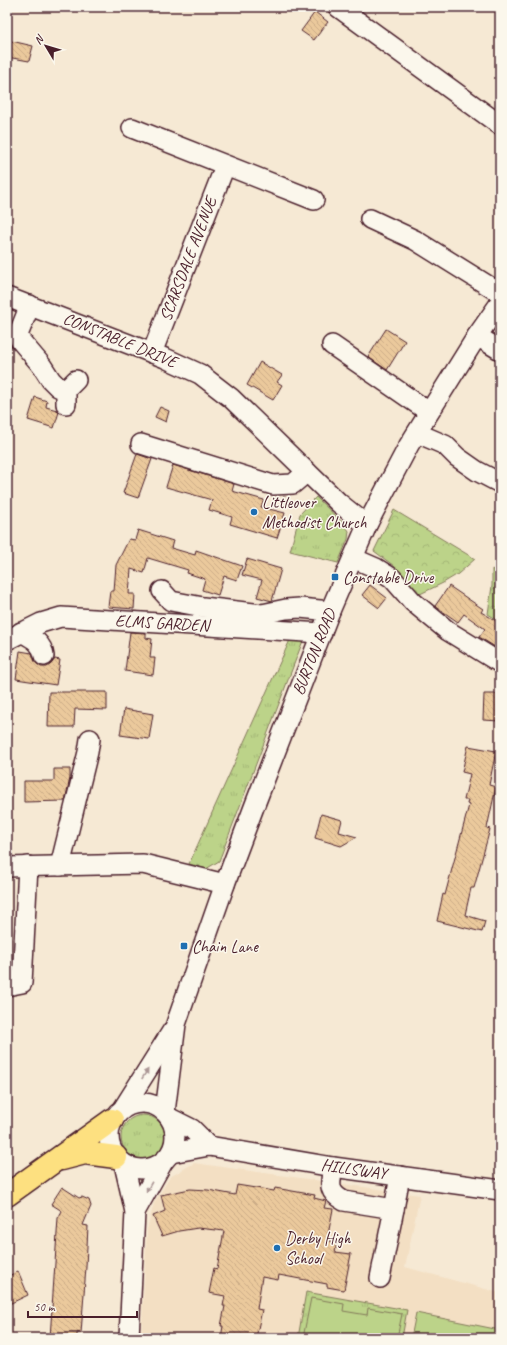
<svg xmlns="http://www.w3.org/2000/svg" width="507" height="1345" viewBox="0 0 507 1345" font-family="Caveat,sans-serif">
<style>
.built{fill:#f3dfc3}
.grass{fill:url(#grass-tufts);stroke:#83795a}
.forest{fill:url(#forest-crowns);stroke:#83795a}
.pitch{fill:#bcd389;stroke:#83795a}
.building{fill:url(#building-back-hatch);stroke:#4a1f2b}
.lines{fill:none;stroke-linecap:round;stroke-linejoin:round}
.minor-casing{stroke:#4a1f2b;stroke-width:22}
.major-casing{stroke:#4a1f2b;stroke-width:25}
.minor{stroke:#fbf7ec;stroke-width:19}
.major{stroke:#fde080;stroke-width:22}
.oneway{fill:#ab9695}
.poi-dot{fill:#1f6fb2;stroke:#fbf7ec;stroke-width:1.5}
.labels{text-anchor:middle;dominant-baseline:central;stroke-width:3;stroke-linejoin:round;paint-order:stroke}
.street-label{font-size:17px;fill:#4a1f2b;stroke:#fbf7ec}
.poi-label{font-size:17px;fill:#4a1f2b;stroke:#fbf7ec;text-anchor:start}
</style>
<defs>
<pattern id="grass-tufts" width="24" height="20" patternUnits="userSpaceOnUse"><rect width="24" height="20" fill="#bcd389"/><path d="M3 7l-1-3M5 7V3M7 7l1-3M15 17l-1-3M17 17v-4M19 17l1-3" fill="none" stroke="#a3b576"/></pattern>
<pattern id="forest-crowns" width="20" height="18" patternUnits="userSpaceOnUse"><rect width="20" height="18" fill="#bcd389"/><path d="M2 6a3 3 0 1 1 6 0M12 15a3 3 0 1 1 6 0" fill="none" stroke="#a3b576"/></pattern>
<pattern id="building-back-hatch" width="6" height="6" patternUnits="userSpaceOnUse"><rect width="6" height="6" fill="#ebc99c"/><path d="M-1 5l2 2M0 0l6 6M5-1l2 2" fill="none" stroke="#cbac87"/></pattern>
</defs>
<rect width="100%" height="100%" fill="#f6e9d4"/>
<filter id="ink" filterUnits="userSpaceOnUse"><feTurbulence type="fractalNoise" baseFrequency=".025" numOctaves="2"/><feDisplacementMap in="SourceGraphic" scale="8" xChannelSelector="R" yChannelSelector="G"/><feConvolveMatrix kernelMatrix="1 2 1 2 8 2 1 2 1" color-interpolation-filters="sRGB"/></filter>
<g filter="url(#ink)">
<polygon class="built" points="194,1163 420,1195 405,1267 500,1293 500,1338 141,1338 147,1230 154,1203 170,1177"/>
<g class="grass">
<polygon points="316,497 344,524 349,531 348,539 338,563 290,551 300,514"/>
<polygon points="304,638 219,861 206,869 189,864 290,640"/>
<circle cx="143" cy="1137" r="22"/>
<polygon points="306,1292 407,1310 402,1338 298,1338"/>
</g>
<g class="forest">
<polygon points="394,510 475,559 458,574 443,583 418,595 394,566 374,551"/>
<polygon points="492,569 500,574 500,618 496,619 488,614 492,586"/>
</g>
<g class="pitch">
<polygon points="311,1298 344,1304 343,1311 367,1315 368,1308 402,1314 397,1338 303,1338"/>
<polygon points="416,1313 500,1330 500,1338 411,1338"/>
</g>
<g class="building">
<polygon points="315,12 328,22 314,40 301,31"/>
<polygon points="7,40 33,46 29,61 7,57"/>
<polygon points="386,329 405,341 387,370 368,357"/>
<polygon points="260,362 282,375 277,382 282,385 273,400 247,385"/>
<polygon points="35,397 47,401 46,407 57,410 59,412 54,428 28,420"/>
<polygon points="160,407 169,411 166,422 155,417"/>
<polygon points="137,454 152,459 138,498 123,493"/>
<polygon points="173,465 234,484 232,491 264,500 261,507 285,513 277,538 230,524 232,517 209,510 212,500 166,487"/>
<polygon points="138,530 173,541 171,548 195,555 196,550 242,566 237,580 224,576 218,595 202,590 205,579 187,573 188,570 148,558 144,573 131,569 129,594 135,594 134,609 108,607 110,591 114,591 116,565 129,539 135,540"/>
<polygon points="247,559 281,569 272,601 257,597 262,580 242,575"/>
<polygon points="370,585 387,598 379,608 362,595"/>
<polygon points="449,586 483,609 481,612 500,623 500,650 479,637 485,629 464,614 458,622 435,606"/>
<polygon points="130,632 146,633 146,638 152,639 150,658 155,658 153,675 125,671"/>
<polygon points="20,651 32,653 36,663 41,667 47,667 51,664 55,659 60,660 56,685 16,679"/>
<polygon points="49,692 107,692 107,710 75,709 74,727 48,727"/>
<polygon points="484,694 500,694 500,721 483,720"/>
<polygon points="124,709 153,714 149,739 120,735"/>
<polygon points="468,746 496,751 489,785 496,787 487,828 490,829 474,888 471,888 465,915 485,921 482,932 437,921 443,894 445,895 469,805 467,804 468,800 464,800 470,774 462,772"/>
<polygon points="54,769 70,769 70,778 65,801 24,802 24,781 54,781"/>
<polygon points="321,814 342,820 339,832 357,837 341,846 315,838"/>
<polygon points="237,1185 274,1191 275,1188 315,1195 314,1198 326,1201 324,1208 333,1209 327,1240 337,1243 335,1252 351,1254 344,1290 327,1287 327,1284 279,1275 278,1280 262,1277 257,1309 262,1310 256,1338 221,1338 223,1326 221,1326 225,1306 223,1306 225,1296 209,1293 214,1268 217,1269 224,1231 198,1228 179,1231 162,1236 153,1216 165,1211 161,1195 190,1189 208,1190 235,1195"/>
<polygon points="62,1187 79,1198 82,1197 89,1200 91,1206 83,1225 88,1226 86,1267 81,1333 77,1333 77,1338 50,1338 58,1218 62,1211 51,1204"/>
<polygon points="18,1271 28,1295 7,1305 7,1277"/>
</g>
<g class="lines">
<defs>
<g id="minor">
<polyline points="338,7 500,125"/>
<polyline points="132,128 314,200"/>
<polyline points="370,219 415,240 500,293"/>
<polyline points="7,297 165,358 200,374 231,398 339,503 359,519 368,523"/>
<polyline points="30,305 18,335 20,340 42,366 51,380 58,387 66,390"/>
<polyline points="477,336 500,350"/>
<polyline points="332,345 429,412"/>
<polyline points="152,353 225,166"/>
<polyline points="66,404 66,390 76,380"/>
<polyline points="417,433 445,445 457,457 477,471 500,483"/>
<polyline points="141,444 273,485 293,484 307,472"/>
<polyline points="353,558 376,568 392,578 413,602 448,631 500,663"/>
<polyline points="162,591 171,601 203,607 262,614 286,609 300,608 330,611"/>
<path d="M 21,632 C 32,638 42,642 44,656"/>
<polyline points="7,640 41,623 61,617 322,633"/>
<polyline points="60,866 88,752 90,739"/>
<polyline points="7,867 143,864 225,884"/>
<polyline points="7,986 22,983 28,866"/>
<circle cx="142" cy="1136" r="33"/>
<polyline points="124,1107 172,1031"/>
<polyline points="165,1112 176,1024 225,884 254,807 330,611 368,523 409,445 477,336 500,303"/>
<polyline points="170,1118 192,1129 209,1146"/>
<polyline points="171,1153 209,1146 333,1167 500,1190"/>
<polyline points="124,1164 135,1212 129,1338"/>
<path d="M 333,1167 C 330,1184 327,1192 344,1201 L 394,1209 L 400,1176"/>
<polyline points="135,1212 163,1162"/>
<polyline points="380,1278 394,1209"/>
</g>
<g id="major">
<polyline points="62,1159 85,1153 116,1157"/>
<polyline points="7,1195 112,1120"/>
</g>
</defs>
<use href="#minor" class="minor-casing"/>
<use href="#major" class="major-casing"/>
<use href="#minor" class="minor"/>
<use href="#major" class="major"/>
</g>
<defs><path id="oneway-solid" d="M-6-.8H1V-3.2L6.5 0L1 3.2V.8H-6Z"/></defs>
<g class="oneway">
<use href="#oneway-solid" transform="translate(145 1074) rotate(-57)"/>
<use href="#oneway-solid" transform="translate(149 1187) rotate(119)"/>
</g>
</g>
<g class="poi-dot">
<circle cx="254" cy="512" r="4"/>
<rect x="331" y="573" width="8" height="8" rx="2"/>
<rect x="180" y="942" width="8" height="8" rx="2"/>
<circle cx="277" cy="1248" r="4"/>
</g>
<g class="labels">
<g class="street-label">
<text transform="translate(188 259) rotate(-69)">SCARSDALE AVENUE</text>
<text transform="translate(120 340) rotate(22)">CONSTABLE DRIVE</text>
<text transform="translate(162 623) rotate(3)">ELMS GARDEN</text>
<text transform="translate(314 652) rotate(-68)">BURTON ROAD</text>
<text transform="translate(354 1169) rotate(8)">HILLSWAY</text>
</g>
<g class="poi-label">
<text x="262" y="502">Littleover<tspan x="262" dy="20">Methodist Church</tspan></text>
<text x="343" y="577">Constable Drive</text>
<text x="192" y="946">Chain Lane</text>
<text x="285" y="1238">Derby High<tspan x="285" dy="20">School</tspan></text>
</g>
</g>
<rect width="507" height="1345" fill="none" stroke="#fbf7ec" stroke-width="24"/>
<rect x="12" y="12" width="483" height="1321" fill="none" stroke="#4a1f2b" stroke-width="1.5" filter="url(#ink)"/>
<g transform="translate(46 46) rotate(308)" stroke="#fbf7ec" stroke-width="3" paint-order="stroke">
<path d="M0-3L7 15L0 10L-7 15Z" fill="#4a1f2b"/>
<text y="-6" font-size="11" font-weight="bold" text-anchor="middle" fill="#4a1f2b">N</text>
</g>
<path d="M28 1311v6h109v-6" fill="none" stroke="#4a1f2b" stroke-width="2"/>
<text x="34" y="1311" font-size="12" fill="#4a1f2b" stroke="#fbf7ec" stroke-width="3" paint-order="stroke">50 m</text>
</svg>
